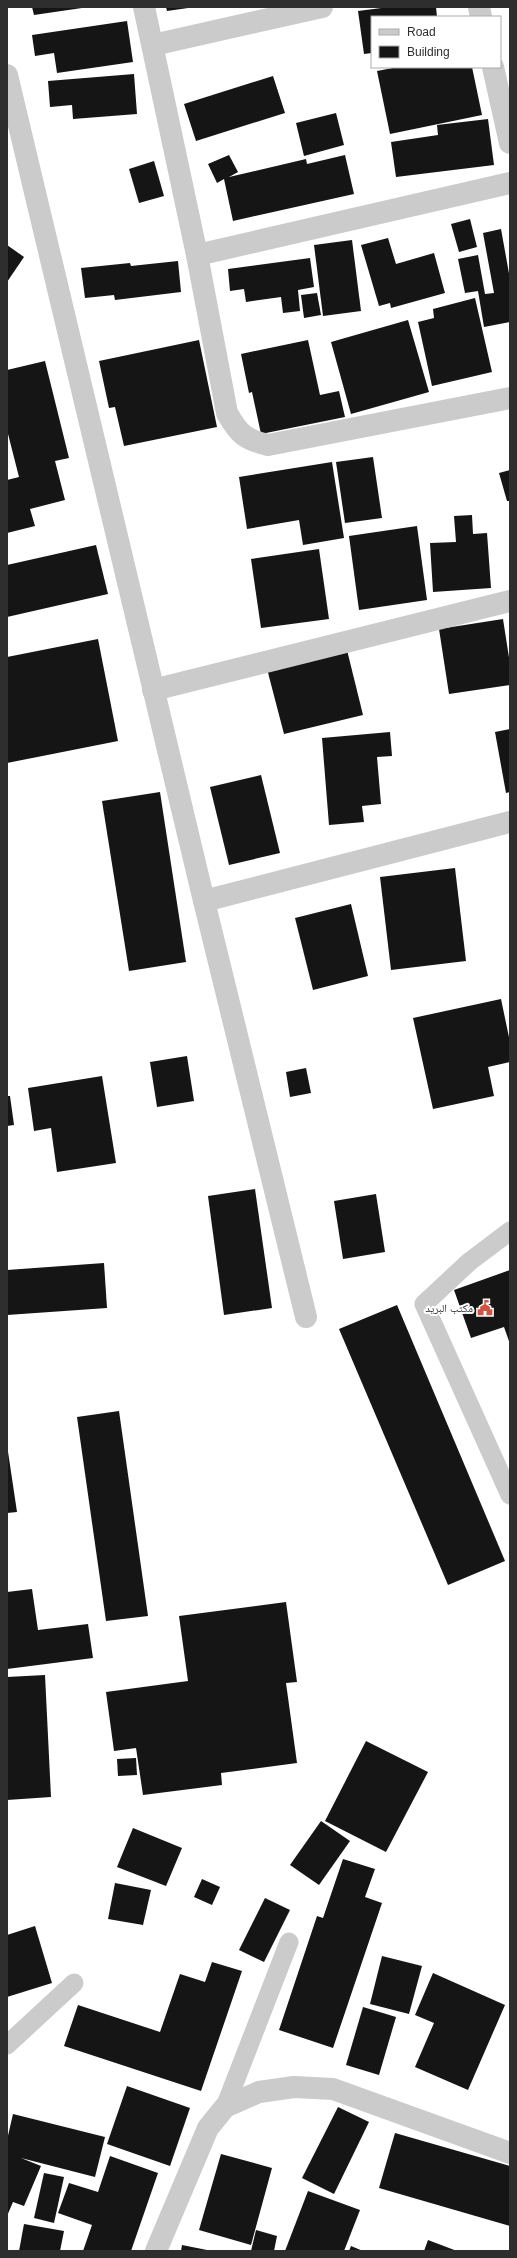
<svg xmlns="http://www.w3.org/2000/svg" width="517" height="2258" viewBox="0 0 517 2258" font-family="Arial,'Noto Naskh Arabic',sans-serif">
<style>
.building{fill:#151515}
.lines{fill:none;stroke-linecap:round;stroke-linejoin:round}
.lane{stroke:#cbcbcb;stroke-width:19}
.street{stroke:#cbcbcb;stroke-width:22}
.labels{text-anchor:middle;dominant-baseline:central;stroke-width:4;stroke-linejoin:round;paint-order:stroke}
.poi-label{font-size:11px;fill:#2e2e2e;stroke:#fff;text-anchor:end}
</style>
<rect width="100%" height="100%" fill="#fff"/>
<g class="building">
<polygon points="32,7 82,7 82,8 34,15"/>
<polygon points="166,7 188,7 188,8 167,11"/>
<polygon points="389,7 436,7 437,17 372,17 372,53 364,54 358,11"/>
<polygon points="127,21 133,62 57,73 54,53 35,56 32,35"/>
<polygon points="398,67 472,67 482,115 390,134 377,71"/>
<polygon points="134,74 137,114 73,119 72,105 50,107 48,81"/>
<polygon points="273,76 285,113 196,141 184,104"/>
<polygon points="336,113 344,145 304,156 296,123"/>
<polygon points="488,119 494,165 396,177 391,142 438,135 437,125"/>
<polygon points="229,155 238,172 229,177 306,159 307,164 345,155 354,194 233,221 224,179 217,183 208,164"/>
<polygon points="154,161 164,196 139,203 129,169"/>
<polygon points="470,219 477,247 459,252 451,224"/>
<polygon points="501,229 510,279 510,322 484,327 478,291 465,293 458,259 478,255 485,294 494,293 483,233"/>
<polygon points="388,238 396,264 434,253 445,293 391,308 390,303 379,306 361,245"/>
<polygon points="352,240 361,311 323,316 314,245"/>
<polygon points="7,245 24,257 7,282"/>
<polygon points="310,258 314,287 298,290 300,311 283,313 281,297 246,302 244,289 230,291 228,269"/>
<polygon points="178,261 181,292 115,300 114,295 85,298 81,268 130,263 131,266"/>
<polygon points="317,293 321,315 304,318 301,295"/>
<polygon points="475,298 492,372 432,386 418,322 434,318 433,309"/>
<polygon points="408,320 429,392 351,414 331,342"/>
<polygon points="199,340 217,427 124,446 115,407 109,408 99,361"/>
<polygon points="308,340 320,395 339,391 345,417 261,434 252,392 249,393 241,354"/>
<polygon points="45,361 69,458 55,461 65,500 30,509 35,526 7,533 7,480 19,477 7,430 7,370"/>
<polygon points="373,457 382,518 345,523 336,462"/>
<polygon points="332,462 344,538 303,545 299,520 247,529 239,477"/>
<polygon points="510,470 510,501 507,501 499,473"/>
<polygon points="472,515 473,534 487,533 491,588 433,592 430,543 456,542 454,516"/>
<polygon points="417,526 427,600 359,610 349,536"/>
<polygon points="96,545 108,594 7,617 7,565"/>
<polygon points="319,549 329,619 261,628 251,559"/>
<polygon points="503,619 510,664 510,685 449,694 439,629"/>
<polygon points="98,639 118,741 7,763 7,657"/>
<polygon points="346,646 363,715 284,734 266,665"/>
<polygon points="510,729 510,792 506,793 495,732"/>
<polygon points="390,732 392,756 377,757 381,804 362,806 364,822 329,825 322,738"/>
<polygon points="261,775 280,853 229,865 210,787"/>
<polygon points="160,792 186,962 129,971 102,801"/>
<polygon points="455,868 466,961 391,970 380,877"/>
<polygon points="351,904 368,976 313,990 295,918"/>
<polygon points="501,999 510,1042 510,1062 488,1067 494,1096 433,1109 413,1018"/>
<polygon points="187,1056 194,1101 157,1107 150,1062"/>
<polygon points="306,1068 311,1093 290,1097 286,1072"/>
<polygon points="102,1076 116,1163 57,1172 51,1128 34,1131 28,1088"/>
<polygon points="7,1096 10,1096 14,1125 7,1126"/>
<polygon points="255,1189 272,1308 224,1315 208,1196"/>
<polygon points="376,1194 385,1252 343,1259 334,1201"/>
<polygon points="104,1263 107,1308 7,1315 7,1270"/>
<polygon points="510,1270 510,1344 504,1327 471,1338 454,1290"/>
<polygon points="397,1305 505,1561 448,1585 339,1329"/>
<polygon points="119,1411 148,1616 106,1621 77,1417"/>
<polygon points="7,1445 17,1512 7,1513"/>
<polygon points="32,1589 38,1630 88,1624 93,1658 7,1669 7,1592"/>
<polygon points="286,1602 297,1682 286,1683 297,1763 221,1773 222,1785 143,1795 136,1748 114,1751 106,1692 188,1681 179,1616"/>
<polygon points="45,1675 51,1797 7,1800 7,1677"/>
<polygon points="366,1741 428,1772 386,1852 325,1821"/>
<polygon points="136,1758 137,1775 118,1776 117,1759"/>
<polygon points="321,1821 350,1841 319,1885 290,1865"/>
<polygon points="133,1828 182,1848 166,1886 117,1867"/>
<polygon points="343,1859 375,1869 365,1897 382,1903 333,2048 279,2030 317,1916 323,1918"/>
<polygon points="202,1879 220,1887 212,1905 194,1897"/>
<polygon points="115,1883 151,1890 143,1925 108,1919"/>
<polygon points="265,1898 290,1910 264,1962 239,1950"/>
<polygon points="35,1926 52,1983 7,1997 7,1935"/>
<polygon points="382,1956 422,1966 409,2014 370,2004"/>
<polygon points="212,1962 242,1971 201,2091 64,2046 78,2005 160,2032 180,1974 205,1982"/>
<polygon points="433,1973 505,2005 468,2090 415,2067 434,2023 415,2015"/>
<polygon points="363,2007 396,2017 379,2075 346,2065"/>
<polygon points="127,2086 190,2108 170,2166 107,2144"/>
<polygon points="338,2107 369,2122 334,2194 302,2178"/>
<polygon points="13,2114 105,2137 95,2177 21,2158 41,2166 24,2206 13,2202 7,2216 7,2140"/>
<polygon points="395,2133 510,2166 510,2226 379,2188"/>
<polygon points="221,2154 272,2168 251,2245 199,2230"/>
<polygon points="110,2156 158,2173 131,2251 83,2251 92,2225 58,2213 69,2183 98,2192"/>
<polygon points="44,2173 64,2177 54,2223 34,2218"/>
<polygon points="308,2191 360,2210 344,2251 285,2251"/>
<polygon points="24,2224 64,2231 60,2251 19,2251"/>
<polygon points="256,2230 277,2236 274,2251 251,2251"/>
<polygon points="428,2240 457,2251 424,2251"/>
<polygon points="182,2245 207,2250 207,2251 181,2251"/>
<polygon points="351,2246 363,2251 349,2251"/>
</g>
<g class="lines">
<g class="lane">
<polyline points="510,1231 469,1262 424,1304 510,1495"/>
<polyline points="7,2045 74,1983"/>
<polyline points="225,2107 289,1942"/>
</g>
<g class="street">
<path d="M 144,7 L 197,255 L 227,413 C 239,434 244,439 268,445 L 510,398"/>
<polyline points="479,7 481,17"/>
<polyline points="153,45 322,7"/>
<polyline points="493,67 510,143"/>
<polyline points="7,75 204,901 306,1317"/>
<polyline points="197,255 510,183"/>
<polyline points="153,690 510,601"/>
<polyline points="204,901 510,822"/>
<polyline points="156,2251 208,2128 225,2107 259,2092 294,2087 333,2089 510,2153"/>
</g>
</g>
<defs>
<symbol id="civic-bare" viewBox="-9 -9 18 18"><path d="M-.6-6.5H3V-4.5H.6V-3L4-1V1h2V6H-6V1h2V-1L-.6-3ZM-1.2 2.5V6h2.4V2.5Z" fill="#cf5445" stroke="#fff" stroke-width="2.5" paint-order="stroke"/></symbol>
</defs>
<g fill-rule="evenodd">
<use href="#civic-bare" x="474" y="1297" width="22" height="22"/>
</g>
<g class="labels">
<g class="poi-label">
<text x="473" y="1308">مكتب البريد</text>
</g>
</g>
<rect width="517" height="2258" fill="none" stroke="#2e2e2e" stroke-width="16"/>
<rect x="371" y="16" width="130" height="52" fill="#ffffff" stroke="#ababab"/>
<rect x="379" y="29" width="20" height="6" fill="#cbcbcb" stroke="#ababab"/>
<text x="407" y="36" font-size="12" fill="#2e2e2e">Road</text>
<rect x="379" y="46" width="20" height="12" fill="#151515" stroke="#ababab"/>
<text x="407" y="56" font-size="12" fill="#2e2e2e">Building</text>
</svg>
